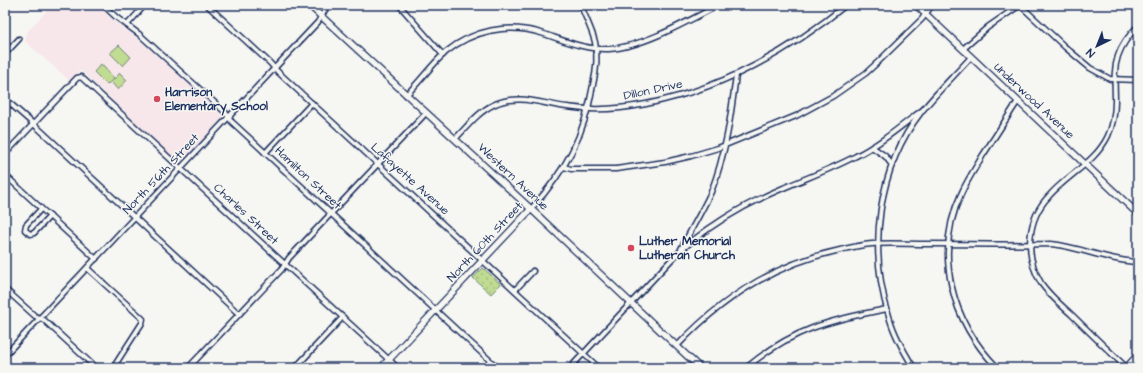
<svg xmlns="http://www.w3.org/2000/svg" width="1143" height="373" viewBox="0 0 1143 373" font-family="'Architects Daughter',sans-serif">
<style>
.built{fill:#f7e6ea}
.park{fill:#c0db92;stroke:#6e8578}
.garden{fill:url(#garden-dots);stroke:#6e8578}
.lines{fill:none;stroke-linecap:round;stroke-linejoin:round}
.street-casing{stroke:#1b2f5e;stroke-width:7}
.secondary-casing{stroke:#1b2f5e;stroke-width:8}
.street{stroke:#f6f6f2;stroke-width:4}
.secondary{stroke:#f6f6f2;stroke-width:5.5}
.poi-dot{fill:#d1495b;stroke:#f6f6f2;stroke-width:1.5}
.labels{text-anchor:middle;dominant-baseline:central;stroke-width:3;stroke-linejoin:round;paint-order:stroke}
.street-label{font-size:12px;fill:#1b2f5e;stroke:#f6f6f2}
.poi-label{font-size:12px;font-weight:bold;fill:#1b2f5e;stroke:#f6f6f2;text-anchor:start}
</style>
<defs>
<pattern id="garden-dots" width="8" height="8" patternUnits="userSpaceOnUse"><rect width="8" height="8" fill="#c0db92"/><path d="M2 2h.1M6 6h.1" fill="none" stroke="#a4bc80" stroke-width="1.8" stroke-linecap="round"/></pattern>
</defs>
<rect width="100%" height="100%" fill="#f6f6f2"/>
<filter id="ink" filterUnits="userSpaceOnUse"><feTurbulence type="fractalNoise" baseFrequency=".025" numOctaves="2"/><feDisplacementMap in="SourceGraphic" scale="8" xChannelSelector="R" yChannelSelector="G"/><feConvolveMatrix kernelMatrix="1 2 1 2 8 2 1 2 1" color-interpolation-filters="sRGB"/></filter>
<g filter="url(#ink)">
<polygon class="built" points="52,5 96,5 119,25 134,35 224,116 180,164 80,70 70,81 25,41 28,31"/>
<g class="park">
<polygon points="119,45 131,57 123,66 110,53"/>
<polygon points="101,64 114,78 107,85 94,72"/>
<polygon points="120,73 127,80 118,90 111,82"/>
</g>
<polygon class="garden" points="483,268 501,284 491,294 473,278"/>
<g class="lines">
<defs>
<g id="street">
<polyline points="103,5 116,17 139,34 225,112 232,122 498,368"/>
<polyline points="207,5 270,63 278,72 599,368"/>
<polyline points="399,5 443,55"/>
<polyline points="1020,5 1065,47 1090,68 1110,79 1138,80"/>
<polyline points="127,25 145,5"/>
<polyline points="963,49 988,27 1020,5"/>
<polyline points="5,54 19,39"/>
<path d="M 406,95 C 420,82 431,65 446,52 C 473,30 508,23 541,33 C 563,40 585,50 609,49 C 643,47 688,21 719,5"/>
<polyline points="5,99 38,128 239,314"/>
<path d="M 455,139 C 467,127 478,112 493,105 C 518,93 542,104 567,107 C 593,111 621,109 646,104 C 721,89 787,53 846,5"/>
<polyline points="872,147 885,156 892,165"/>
<polyline points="265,153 312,103"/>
<polyline points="5,154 77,78 81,77 398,368"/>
<polyline points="564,167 571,169 616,169 665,162 691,156 718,148 796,116 833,96 866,73 878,62 922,19 932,5"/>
<polyline points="5,175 96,259"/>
<polyline points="41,209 26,225 25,230 30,234 34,233 50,216"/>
<path d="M 531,209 C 566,170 584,137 593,85 C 596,72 598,56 595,42 C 592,30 585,17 581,5"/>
<path d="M 681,249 C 691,230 702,211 711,192 C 726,154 731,115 736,75"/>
<polyline points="87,268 143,319 142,323 113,368"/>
<polyline points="5,289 35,316 44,320 96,368"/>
<polyline points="515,290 533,271"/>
<path d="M 677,346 C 721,299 772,265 836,251 C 848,248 860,245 872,244 C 890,243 909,244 927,244 C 968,244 1010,245 1051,244 C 1081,247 1108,261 1138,262"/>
<polyline points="5,355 318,22 328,5"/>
<polyline points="188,368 282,269 289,258 426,113"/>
<polyline points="295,368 343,317"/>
<path d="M 570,368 L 672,259 C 701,230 743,205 781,189 C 806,178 832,169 856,156 C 880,144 900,127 921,111"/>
<path d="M 746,368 C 792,329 830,320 887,309"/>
<path d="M 914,368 C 904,352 894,335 889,316 C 868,249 877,168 922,111 C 937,92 955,75 971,57"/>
<path d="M 998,368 C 951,322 933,253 962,192 C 968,179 976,167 983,155 C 995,137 1006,119 1018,101"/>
<path d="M 1127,368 C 1108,350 1090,333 1072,315 C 1061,305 1049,295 1041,283 C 1024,255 1027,219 1049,196 C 1068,174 1095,163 1108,136 C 1113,125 1115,113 1115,101 C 1115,85 1113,71 1118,56 C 1122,44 1129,35 1138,26"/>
</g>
<g id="secondary">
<polyline points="309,5 531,209 700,368"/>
<polyline points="916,5 1138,214"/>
<polyline points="381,368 531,209"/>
<polyline points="1126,368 1138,355"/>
</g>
</defs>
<use href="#street" class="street-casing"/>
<use href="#secondary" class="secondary-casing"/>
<use href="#street" class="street"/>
<use href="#secondary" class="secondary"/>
</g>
</g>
<g class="poi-dot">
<circle cx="157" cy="99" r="4"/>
<circle cx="631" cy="248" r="4"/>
</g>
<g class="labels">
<g class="street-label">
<text transform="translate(653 90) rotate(-12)">Dillon Drive</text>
<text transform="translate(1034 101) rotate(43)">Underwood Avenue</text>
<text transform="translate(161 174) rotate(-47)">North 56th Street</text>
<text transform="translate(513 177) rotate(43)">Western Avenue</text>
<text transform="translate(308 178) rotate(43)">Hamilton Street</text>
<text transform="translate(410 179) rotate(42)">Lafayette Avenue</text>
<text transform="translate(246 214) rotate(43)">Charles Street</text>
<text transform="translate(485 242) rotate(-47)">North 60th Street</text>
</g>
<g class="poi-label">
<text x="165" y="92">Harrison<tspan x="165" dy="14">Elementary School</tspan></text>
<text x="639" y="241">Luther Memorial<tspan x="639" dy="14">Lutheran Church</tspan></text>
</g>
</g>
<rect width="1143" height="373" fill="none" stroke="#f6f6f2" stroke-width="20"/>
<rect x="10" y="10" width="1123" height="353" fill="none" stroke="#1b2f5e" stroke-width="1.5" filter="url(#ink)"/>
<g transform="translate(1097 46) rotate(223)" stroke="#f6f6f2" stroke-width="3" paint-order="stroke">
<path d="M0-3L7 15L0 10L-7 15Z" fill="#1b2f5e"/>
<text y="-6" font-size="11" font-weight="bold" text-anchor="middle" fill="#1b2f5e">N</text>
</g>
</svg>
